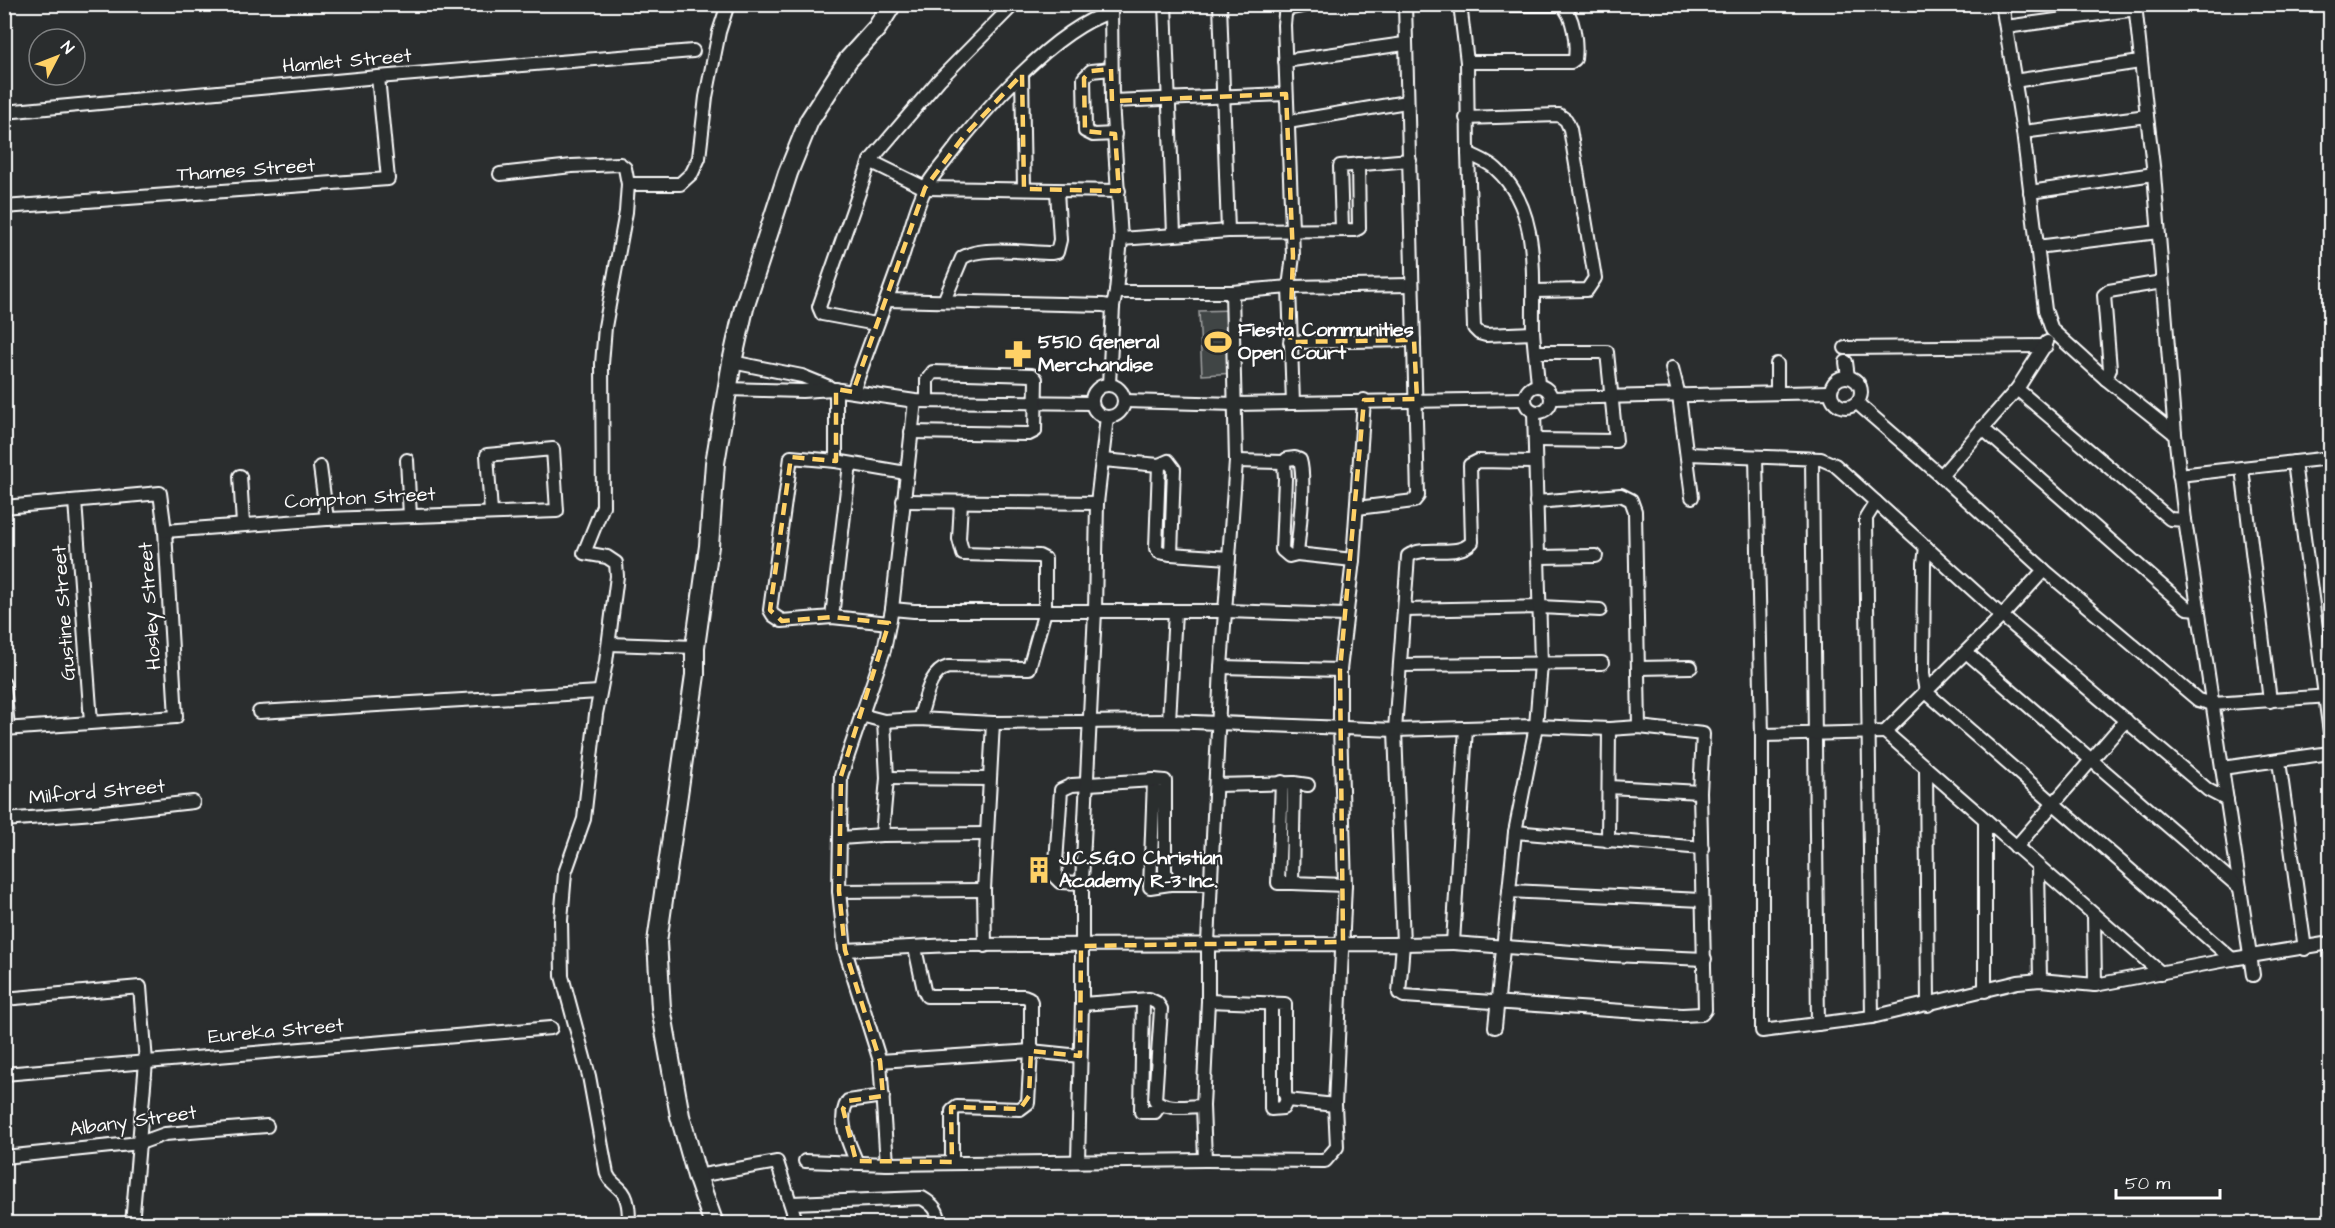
<svg xmlns="http://www.w3.org/2000/svg" width="2335" height="1228" viewBox="0 0 2335 1228" font-family="'Architects Daughter',sans-serif">
<style>
.green{fill:#414445;stroke:#a0a2a2;stroke-width:1.5}
.lines{fill:none;stroke-linecap:round;stroke-linejoin:round}
.street-casing{stroke:#fff;stroke-width:16}
.secondary-casing{stroke:#fff;stroke-width:22}
.street{stroke:#2a2d2e;stroke-width:12}
.secondary{stroke:#2a2d2e;stroke-width:18}
.marked{fill:none;stroke:#ffd166;stroke-width:4.5;stroke-dasharray:12 8;stroke-linejoin:round}
.labels{text-anchor:middle;dominant-baseline:central;stroke-width:4.5;stroke-linejoin:round;paint-order:stroke}
.street-label{font-size:20px;fill:#fff;stroke:#2a2d2e}
.poi-label{font-size:20px;font-weight:bold;fill:#fff;stroke:#2a2d2e;text-anchor:start}
</style>
<rect width="100%" height="100%" fill="#2a2d2e"/>
<filter id="ink" filterUnits="userSpaceOnUse"><feTurbulence type="fractalNoise" baseFrequency=".0167" numOctaves="2"/><feDisplacementMap in="SourceGraphic" scale="12" xChannelSelector="R" yChannelSelector="G"/><feConvolveMatrix kernelMatrix="1 2 1 2 8 2 1 2 1" color-interpolation-filters="sRGB"/></filter>
<g filter="url(#ink)">
<polygon class="green" points="1233,310 1236,373 1202,375 1199,311"/>
<g class="lines">
<defs>
<g id="street">
<polyline points="1165,4 1174,234"/>
<polyline points="1220,4 1228,231"/>
<polyline points="1286,4 1284,25 1292,229 1293,256 1289,287 1293,403"/>
<path d="M 1460,4 L 1467,62 L 1468,153 C 1477,158 1489,162 1496,169 C 1541,210 1532,276 1533,330 C 1534,349 1537,367 1538,386"/>
<polyline points="2002,4 2023,132 2045,310 2052,330 2106,379 2175,434 2185,520 2253,975"/>
<polyline points="2135,4 2147,116"/>
<path d="M 1461,5 L 1562,5 C 1574,16 1577,43 1575,59 L 1571,62 L 1467,62"/>
<polyline points="1287,9 1313,4"/>
<polyline points="2006,27 2136,9"/>
<polyline points="1285,61 1404,44"/>
<polyline points="1111,69 1091,71 1084,78 1085,131 1093,135 1115,134"/>
<polyline points="1022,74 1024,189"/>
<polyline points="2014,81 2140,62"/>
<polyline points="1112,101 1286,94"/>
<polyline points="4,112 378,77 693,51"/>
<polyline points="1466,118 1559,115 1566,120 1570,129 1595,278 1587,290 1534,291"/>
<polyline points="1288,122 1406,102"/>
<polyline points="2023,132 2147,116 2154,174 2175,434"/>
<polyline points="1468,153 1474,328 1479,333 1486,335 1533,333"/>
<polyline points="870,161 925,188 1119,191"/>
<path d="M 500,174 L 572,166 L 620,164 L 625,168 L 628,184 L 626,212 L 605,327 L 602,364 L 603,506 L 584,553 L 607,557 L 616,563 L 617,576 L 606,662 L 596,714 L 584,819 L 565,873 L 561,920 L 562,976 L 589,1076 L 607,1174 C 610,1182 614,1183 620,1189 C 629,1197 629,1212 629,1224"/>
<polyline points="628,184 680,184 692,173 699,158 706,97 719,32 728,4"/>
<polyline points="2030,192 2154,174"/>
<polyline points="4,207 388,179 378,77"/>
<polyline points="1342,229 1340,166 1410,160"/>
<polyline points="1121,239 1228,231 1355,230 1359,228 1358,164"/>
<polyline points="2037,247 2158,232"/>
<polyline points="1116,292 1232,292 1289,287 1411,285"/>
<polyline points="887,300 1103,305 1113,307"/>
<path d="M 944,301 L 962,258 C 979,245 1029,253 1051,253 L 1057,252 L 1060,240 L 1057,191"/>
<polyline points="876,324 822,314 819,307 870,161 939,80 1014,4"/>
<polyline points="1290,342 1414,340"/>
<polyline points="1845,348 2046,346"/>
<polyline points="732,362 802,376 829,387"/>
<polyline points="1846,362 1848,377"/>
<polyline points="1777,364 1777,393"/>
<polyline points="1672,368 1679,396 1692,497"/>
<circle cx="1846" cy="392" r="15"/>
<polyline points="2106,379 2110,369 2104,295 2109,291 2162,282"/>
<polyline points="1109,384 1113,307 1116,292 1121,239 1112,101 1111,6"/>
<circle cx="1108" cy="401" r="16"/>
<circle cx="1538" cy="399" r="13"/>
<polyline points="727,389 802,391 833,389 915,401 1092,403"/>
<polyline points="836,389 836,461"/>
<polyline points="2017,389 2170,519 2185,520"/>
<path d="M 853,392 C 869,345 887,300 903,254 C 910,233 915,209 925,189 C 930,179 939,169 946,160 C 982,112 1054,29 1111,12"/>
<polyline points="1551,398 1831,392"/>
<polyline points="1125,401 1235,404 1525,399"/>
<polyline points="1857,403 1941,476 2044,570 2198,700 2213,704 2330,696"/>
<polyline points="1982,428 2187,608 2198,609"/>
<polyline points="911,432 1029,434 1035,431 1036,379 1032,375 933,372 927,380 927,401"/>
<polyline points="1535,440 1616,441 1607,352 1536,352"/>
<polyline points="1688,454 1821,459 1835,465 2002,616 2208,790 2227,800"/>
<polyline points="1756,457 1762,735 1762,1031 1872,1017 2018,982 2040,980 2095,985 2232,959 2330,943"/>
<path d="M 1295,458 L 1300,460 C 1306,480 1299,531 1297,554 L 1289,556 L 1282,550 L 1285,479 L 1284,462 L 1287,459 Z"/>
<polyline points="1812,459 1818,1024"/>
<polyline points="407,460 410,516"/>
<polyline points="1103,460 1159,465"/>
<polygon points="1168,461 1174,469 1171,554 1159,552 1156,548 1159,465"/>
<polyline points="1236,461 1284,462"/>
<polyline points="2294,462 2330,733"/>
<polyline points="320,467 327,519"/>
<polyline points="2242,468 2270,701"/>
<polyline points="2179,475 2330,458"/>
<polyline points="240,476 243,524"/>
<polyline points="1941,476 2017,389 2047,342"/>
<polyline points="75,501 91,722"/>
<polyline points="903,501 1097,503"/>
<polyline points="1536,502 1621,495 1631,500 1635,511 1639,727"/>
<polyline points="4,507 160,493 165,531 176,717 4,729"/>
<polyline points="1357,508 1414,501 1418,496 1405,4"/>
<polyline points="165,531 327,519 557,511 553,449 487,455 491,512"/>
<polyline points="1926,547 1924,563 1923,674 1926,692 2232,959"/>
<polyline points="1171,554 1229,558"/>
<polyline points="1297,554 1353,560"/>
<polyline points="1540,557 1596,556"/>
<polyline points="892,609 914,611 1226,611 1345,615"/>
<polyline points="1405,610 1540,607 1600,610"/>
<polyline points="832,617 850,464"/>
<polyline points="889,623 832,617 782,621 773,615 770,610 791,457 836,461 906,473"/>
<polyline points="609,644 695,647"/>
<polyline points="1966,652 2240,888"/>
<polyline points="1400,665 1602,663"/>
<polyline points="1221,667 1340,670"/>
<polyline points="1638,668 1691,667"/>
<polyline points="4,684 8,728"/>
<polyline points="259,712 599,692"/>
<path d="M 919,719 C 926,702 927,673 948,667 L 1029,668 L 1045,611 L 1045,559 L 1039,556 L 963,554 L 959,539 L 961,502"/>
<polyline points="1169,721 1175,612"/>
<polyline points="1466,728 1453,943 1612,955 1705,959"/>
<polyline points="1885,732 2161,973"/>
<polyline points="1762,735 1885,732 2002,616 2044,570"/>
<polyline points="2279,761 2305,949"/>
<polyline points="1926,768 1928,1005"/>
<polyline points="2222,768 2330,753"/>
<polyline points="887,778 989,779"/>
<polyline points="1154,780 1150,887 1170,884"/>
<polyline points="1282,782 1278,883 1292,883"/>
<polyline points="1294,783 1308,785"/>
<polyline points="1216,785 1294,783 1292,883 1345,885"/>
<polyline points="1609,787 1700,792"/>
<polyline points="4,820 94,813 193,802"/>
<polyline points="1515,832 1702,848"/>
<polyline points="882,835 887,778 884,721"/>
<polyline points="841,838 882,835 987,834"/>
<polyline points="1608,841 1609,729"/>
<polyline points="2016,847 2126,720"/>
<polyline points="2038,866 2040,980"/>
<polyline points="1082,883 1060,882 1055,877 1061,790 1072,785 1154,780 1165,781 1165,872 1170,884 1211,884"/>
<polyline points="839,891 984,890"/>
<polyline points="1509,891 1702,900"/>
<polyline points="2094,915 2095,985"/>
<path d="M 1453,943 L 1403,944 L 1395,730 L 1408,556 C 1426,544 1456,559 1472,542 L 1470,465 L 1478,461 L 1534,462"/>
<polyline points="985,946 984,890 993,723"/>
<polyline points="915,948 924,990 927,996 1024,996 1029,998 1031,1002 1031,1051 1028,1103 1020,1109 957,1107 952,1111 952,1162"/>
<polyline points="845,950 953,945 1403,944 1399,993 1404,996 1682,1015 1702,1014 1705,1010 1700,792 1703,734 1639,727 1609,729 1536,726 1395,730 1169,721 993,723 919,719 884,721 861,715"/>
<polyline points="1985,991 1985,820"/>
<polyline points="4,999 140,987 146,1062 132,1224"/>
<polyline points="1143,1000 1141,1112 1155,1112 1160,1105"/>
<polyline points="1208,1001 1285,1004 1285,1094 1287,1100 1335,1105"/>
<polyline points="1271,1003 1271,1109 1283,1108 1287,1100"/>
<path d="M 1082,1004 L 1149,999 L 1157,1003 L 1161,1009 L 1155,1100 C 1167,1111 1188,1106 1203,1106"/>
<polyline points="1872,1017 1866,518 1876,502"/>
<polyline points="1495,1027 1515,832 1536,726 1541,664 1534,412"/>
<polyline points="880,1061 1031,1051 1080,1056"/>
<polyline points="4,1074 551,1028"/>
<polyline points="4,1157 140,1143 165,1134 267,1126"/>
<polyline points="1205,1160 1203,1106 1208,1001 1208,943 1221,667 1236,461 1232,292"/>
<polyline points="805,1161 887,1164 1205,1160 1325,1161 1337,1147 1335,1105 1345,885 1340,726 1340,670 1353,560 1364,400"/>
<path d="M 856,1161 C 849,1143 836,1119 848,1101 L 883,1096"/>
<polyline points="1078,1161 1082,1004 1082,883 1095,611 1097,503 1107,417"/>
<polyline points="887,1164 880,1061 845,950 839,891 841,776 884,650 892,609 915,401"/>
<polyline points="697,1176 777,1162 797,1224"/>
<path d="M 792,1203 L 922,1198 C 934,1205 938,1210 940,1224"/>
</g>
<polyline id="secondary" points="714,1224 697,1176 680,1116 661,1008 657,942 695,675 695,647 709,546 715,463 732,362 744,308 788,173 809,121 848,60 877,28 892,4"/>
</defs>
<use href="#street" class="street-casing"/>
<use href="#secondary" class="secondary-casing"/>
<use href="#street" class="street"/>
<use href="#secondary" class="secondary"/>
</g>
</g>
<path class="marked" d="M 1111,69 L 1112,101 L 1286,94 L 1293,256 L 1290,342 L 1414,340 L 1417,399 L 1364,400 L 1340,670 L 1343,942 L 1081,946 L 1080,1056 L 1031,1051 L 1029,1096 L 1020,1109 L 951,1107 L 952,1162 L 856,1161 L 843,1109 L 848,1101 L 883,1096 L 880,1061 L 845,950 L 839,891 L 841,776 L 889,623 L 832,617 L 782,621 L 770,610 L 791,457 L 836,461 L 836,389 L 853,392 L 925,188 L 964,136 L 1022,74 L 1024,189 L 1119,191 L 1115,134 L 1085,131 L 1084,78 L 1091,71 Z"/>
<defs>
<symbol id="stadium-bare" viewBox="-9 -9 18 18"><path d="M0-5a6.5 5 0 1 0 0 10a6.5 5 0 1 0 0-10ZM-3.5-1.8h7v3.6h-7Z" fill="#ffd166" stroke="#2a2d2e" stroke-width="2.5" paint-order="stroke"/></symbol>
<symbol id="pharmacy-bare" viewBox="-9 -9 18 18"><path d="M-2-6h4v4h4v4h-4v4h-4v-4h-4v-4h4Z" fill="#ffd166" stroke="#2a2d2e" stroke-width="2.5" paint-order="stroke"/></symbol>
<symbol id="building-bare" viewBox="-9 -9 18 18"><path d="M-4-6H4V6H1V3H-1V6H-4ZM-2.5-4.3h1.7v1.8h-1.7ZM.8-4.3h1.7v1.8H.8ZM-2.5-1h1.7V.8h-1.7ZM.8-1h1.7V.8H.8Z" fill="#ffd166" stroke="#2a2d2e" stroke-width="2.5" paint-order="stroke"/></symbol>
</defs>
<g fill-rule="evenodd">
<use href="#stadium-bare" x="1199" y="323" width="38" height="38"/>
<use href="#pharmacy-bare" x="999" y="335" width="38" height="38"/>
<use href="#building-bare" x="1020" y="851" width="38" height="38"/>
</g>
<g class="labels">
<g class="street-label">
<text transform="translate(347 61) rotate(-5)">Hamlet Street</text>
<text transform="translate(246 170) rotate(-4)">Thames Street</text>
<text transform="translate(360 498) rotate(-3)">Compton Street</text>
<text transform="translate(150 606) rotate(-94)">Hosley Street</text>
<text transform="translate(64 613) rotate(-94)">Gustine Street</text>
<text transform="translate(97 792) rotate(-5)">Milford Street</text>
<text transform="translate(276 1031) rotate(-5)">Eureka Street</text>
<text transform="translate(133 1121) rotate(-8)">Albany Street</text>
</g>
<g class="poi-label">
<text x="1238" y="330">Fiesta Communities<tspan x="1238" dy="23">Open Court</tspan></text>
<text x="1038" y="342">5510 General<tspan x="1038" dy="23">Merchandise</tspan></text>
<text x="1059" y="858">J.C.S.G.O Christian<tspan x="1059" dy="23">Academy R-3 Inc.</tspan></text>
</g>
</g>
<rect width="2335" height="1228" fill="none" stroke="#2a2d2e" stroke-width="24"/>
<rect x="12" y="12" width="2311" height="1204" fill="none" stroke="#fff" stroke-width="2" filter="url(#ink)"/>
<g transform="translate(57 57) rotate(48)"><circle r="28" fill="#2a2d2e" stroke="#7f8182" stroke-width="1.5"/>
<path d="M0-4.5L10 22L0 15L-10 22Z" fill="#ffd166"/>
<text y="-9" font-size="16" font-weight="bold" text-anchor="middle" fill="#ffffff">N</text>
</g>
<path d="M2116 1189v9h104v-9" fill="none" stroke="#ffffff" stroke-width="3"/>
<text x="2125" y="1189" font-size="18" fill="#ffffff" stroke="#2a2d2e" stroke-width="4.5" paint-order="stroke">50 m</text>
</svg>
